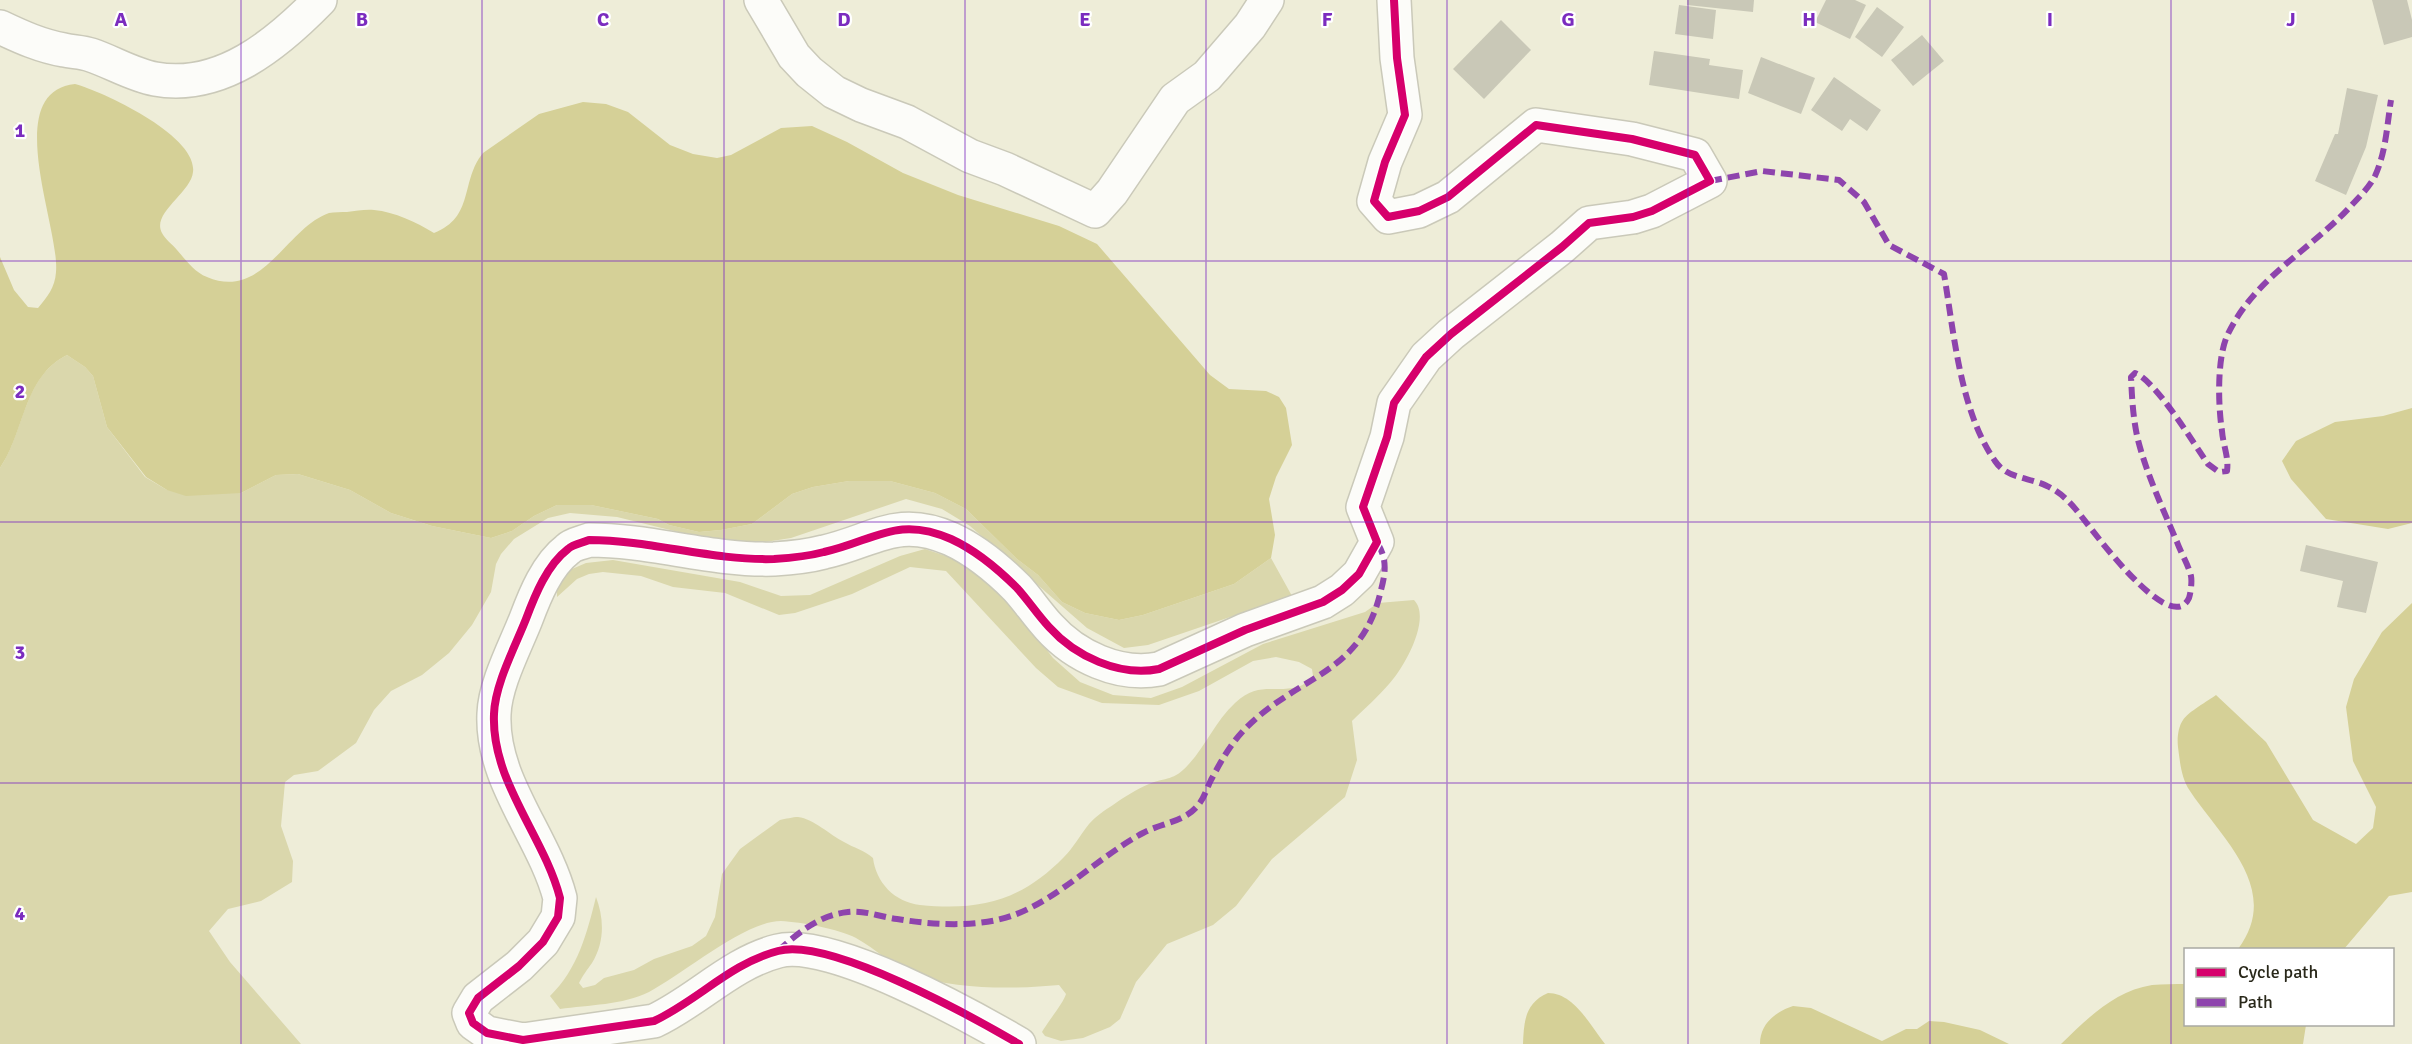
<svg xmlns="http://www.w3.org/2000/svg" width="2412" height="1044" viewBox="0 0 2412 1044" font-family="Signika,sans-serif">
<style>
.green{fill:#dad7ac}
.forest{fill:#d5d097}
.building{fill:#c9c8b7}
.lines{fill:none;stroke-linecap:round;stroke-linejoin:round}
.minor-casing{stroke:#cac9b9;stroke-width:36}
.minor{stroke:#fcfcf9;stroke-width:33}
.quiet{stroke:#8e44ad;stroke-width:6;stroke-dasharray:12 6;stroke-linecap:butt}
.cycleway-casing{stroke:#fff;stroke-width:11}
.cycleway{stroke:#d6006c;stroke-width:8}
.grid{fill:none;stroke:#7b2cbf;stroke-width:1.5;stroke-opacity:0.55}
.grid-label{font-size:20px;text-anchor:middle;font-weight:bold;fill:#7b2cbf;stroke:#fff;stroke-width:4.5;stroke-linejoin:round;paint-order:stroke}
</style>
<rect width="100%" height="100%" fill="#eeedd8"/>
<g class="green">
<path d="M 67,355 L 85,367 L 93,376 L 107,427 L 145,477 L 167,490 L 241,493 L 276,475 L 298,474 L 350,490 L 391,513 L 432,526 L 491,538 L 512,531 L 534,516 L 557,505 L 591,505 L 658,519 L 669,525 L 699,532 L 721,530 L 752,524 L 792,494 L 813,487 L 849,481 L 890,481 L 935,493 L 966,509 L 1017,559 L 1038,575 L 1062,602 L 1085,613 L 1119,620 L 1143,615 L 1234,584 L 1271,558 L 1292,596 L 1148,645 L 1124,648 L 1087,628 L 970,526 L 942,509 L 906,499 L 791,538 L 752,544 L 707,539 L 617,517 L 570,513 L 548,518 L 514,539 L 501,554 L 496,564 L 491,592 L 472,625 L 449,653 L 422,675 L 391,691 L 374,710 L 356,743 L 318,771 L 294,775 L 285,782 L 281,826 L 293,861 L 292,882 L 261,901 L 228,909 L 209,931 L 230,962 L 301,1044 L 0,1044 L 0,468 C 25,431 23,377 67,355 Z"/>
<path d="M 925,549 L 967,563 L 994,581 L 1053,658 L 1080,682 L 1113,695 L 1151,698 L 1182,687 L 1263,644 L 1365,612 L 1378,603 L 1414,600 C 1432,618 1404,668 1389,684 C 1378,697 1364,709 1352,721 L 1357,760 L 1345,797 L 1272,859 L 1236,906 L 1213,925 L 1167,944 L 1136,982 L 1120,1019 L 1110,1027 L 1083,1038 L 1061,1041 L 1045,1036 L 1042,1032 C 1047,1023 1064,1002 1066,994 L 1059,985 C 1018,989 954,990 914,975 C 894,967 876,949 856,938 C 839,929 801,922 781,921 C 745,921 683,974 649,992 C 623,1005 588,1005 560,1009 L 550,996 C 578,969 587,933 596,897 C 604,918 605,942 592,963 C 587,970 583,975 579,983 L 583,988 L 595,985 L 604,978 L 634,970 L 654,959 L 692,946 L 706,936 L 715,917 L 722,874 L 740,849 L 780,820 C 785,819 793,817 798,817 C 814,819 830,835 844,842 C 854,848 864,850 873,858 C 876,882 894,902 920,905 C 980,911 1021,901 1064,857 C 1074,847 1080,835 1089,824 C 1095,817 1105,810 1113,805 C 1124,797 1137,789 1149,784 C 1166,777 1174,781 1188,765 C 1206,746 1216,720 1235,703 C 1258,681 1273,693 1298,687 C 1304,685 1309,680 1313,676 L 1312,669 L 1299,662 L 1276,657 L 1253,661 L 1199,691 L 1159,705 L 1102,703 L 1058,687 L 1036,668 L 946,571 L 910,567 L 852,594 L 795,613 L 779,615 L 725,593 L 673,587 L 641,576 L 603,572 L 589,574 L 577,579 L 557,597 L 557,584 L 572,569 L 586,563 L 613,560 L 740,582 L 781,596 L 810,595 L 900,556 Z"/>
</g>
<g class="forest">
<path d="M 75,84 C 104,92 198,136 193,172 C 191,193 151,213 162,233 C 165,239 173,245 177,250 C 186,260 194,272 207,277 C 263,301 286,228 329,213 C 334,212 342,212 347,212 C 356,211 366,209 374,210 C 395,212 416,222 434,233 C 475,217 460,181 483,153 L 539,114 L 583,102 L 606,104 L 628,112 L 670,145 L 693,154 L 717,158 L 731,155 L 781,128 L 812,126 L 847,142 L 903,173 L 958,195 L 1059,226 L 1097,244 L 1210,375 L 1229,389 L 1266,391 L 1279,397 L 1286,408 L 1292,445 L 1276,477 L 1269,499 L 1275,535 L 1271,558 L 1234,584 L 1143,615 L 1119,620 L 1085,613 L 1062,602 L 1038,575 L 1017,559 L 966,509 L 935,493 L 890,481 L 849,481 L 813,487 L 792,494 L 752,524 L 721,530 L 699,532 L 669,525 L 658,519 L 591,505 L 557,505 L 534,516 L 512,531 L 491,538 L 432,526 L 391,513 L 350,490 L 298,474 L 276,475 L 241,493 L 186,496 L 167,490 L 146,477 L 107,427 L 93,376 L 85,367 L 67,355 C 23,377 25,432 0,468 L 0,257 L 14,290 L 28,307 L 38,308 C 47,297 55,288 56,272 C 60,227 0,92 75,84 Z"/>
<polygon points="2412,408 2412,523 2388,529 2326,519 2291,479 2282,461 2296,441 2335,422 2383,416"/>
<path d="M 2412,603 L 2412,892 L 2389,896 L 2344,949 L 2238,949 C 2283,889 2221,838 2190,791 C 2181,778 2180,762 2178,747 C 2177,739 2178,727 2183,720 C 2188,712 2208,701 2216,695 L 2266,742 L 2313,820 L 2356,844 L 2373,828 L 2376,807 L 2353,761 L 2346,707 L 2354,679 L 2382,632 Z"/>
<path d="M 2185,984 L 2186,1024 L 2306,1025 L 2303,1044 L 2061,1044 C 2087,1019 2114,991 2152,985 C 2163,984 2175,984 2185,984 Z"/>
<path d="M 1548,993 C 1574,993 1590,1025 1605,1044 L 1523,1044 C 1524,1021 1525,1003 1548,993 Z"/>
<path d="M 1793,1006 L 1811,1008 L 1882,1041 L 1906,1029 L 1917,1029 L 1929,1021 L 1944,1022 L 1980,1030 L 2009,1044 L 1760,1044 C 1760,1024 1775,1012 1793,1006 Z"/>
</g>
<g class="building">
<polygon points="1687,0 1754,0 1753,12 1687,5"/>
<polygon points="1826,0 1855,0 1866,5 1850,39 1815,22"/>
<polygon points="2372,0 2407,0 2412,20 2412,37 2384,45"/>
<polygon points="1679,5 1716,10 1713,39 1675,34"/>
<polygon points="1877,7 1904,27 1882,57 1855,37"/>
<polygon points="1501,20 1531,50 1484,99 1453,69"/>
<polygon points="1922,35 1944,61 1913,86 1891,60"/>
<polygon points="1654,51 1710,59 1709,65 1743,70 1739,99 1649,85"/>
<polygon points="1761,57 1815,78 1801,114 1748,93"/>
<polygon points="1834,77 1881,110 1867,131 1850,119 1842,131 1811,110"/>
<polygon points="2347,88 2378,95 2366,147 2346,195 2315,181 2335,134 2338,134"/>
<polygon points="2306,545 2378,562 2366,613 2337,607 2343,581 2300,571"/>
</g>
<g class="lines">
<defs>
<g id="minor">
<polyline points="761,0 794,56 809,72 834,92 861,105 907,122 970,156 1005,169 1095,211 1112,192 1175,99 1207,76 1250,26 1267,0"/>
<path d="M 0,27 C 21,37 41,46 64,50 C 73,52 82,52 91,55 C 112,62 133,75 155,79 C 221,91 277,44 320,0"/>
<path d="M 1019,1044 C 971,1016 829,937 778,951 C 731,963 697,1001 654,1021 L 523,1040 L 487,1033 L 473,1023 L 469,1013 L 478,998 L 519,966 L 543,942 L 558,917 L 560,898 C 544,836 491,781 494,714 C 495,684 515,647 526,619 C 535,595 547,565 568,549 C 573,544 582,543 589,540 C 651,540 712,561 774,559 C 790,558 809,556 824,552 C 874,541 897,515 951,539 C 975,550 998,569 1017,588 C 1028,600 1037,614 1049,627 C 1075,656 1119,677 1159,669 L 1245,630 L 1323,602 L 1342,590 L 1359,574 L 1377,542 L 1363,507 L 1387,437 L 1394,403 L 1426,357 L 1451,334 L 1562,247 L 1589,223 L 1633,217 L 1652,211 L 1710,181 L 1695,155 L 1632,139 L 1536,125 L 1448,197 L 1419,211 L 1388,217 L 1374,201 L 1385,162 L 1405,115 L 1397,58 L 1394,0"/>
</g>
</defs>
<use href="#minor" class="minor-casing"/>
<use href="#minor" class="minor"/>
<g class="quiet">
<path d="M 1710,181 L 1762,171 L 1839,180 L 1864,202 L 1889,245 L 1944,274 C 1954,333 1960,411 1995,461 C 2007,479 2029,477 2047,486 C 2060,492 2069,501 2078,512 C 2089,525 2170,639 2189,598 C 2191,592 2192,581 2191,576 C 2188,564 2181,553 2177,542 C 2163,509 2147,475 2138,440 C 2133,419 2132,398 2131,377 L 2135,373 C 2156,381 2194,444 2208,464 L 2219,472 L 2227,471 C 2229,457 2223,445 2222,431 C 2218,405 2217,359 2227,336 C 2253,279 2309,251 2349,208 C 2358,198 2369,188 2375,176 C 2386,152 2387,125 2391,100"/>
<path d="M 778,951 C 798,933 819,915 848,912 C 864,910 881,917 897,919 C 933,925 979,928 1014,915 C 1058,899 1100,856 1143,833 C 1161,823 1186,822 1199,804 C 1204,798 1207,788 1211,780 C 1221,761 1231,743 1246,728 C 1298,675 1362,675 1381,590 C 1386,571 1387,559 1377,542"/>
</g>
<defs>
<path id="cycleway" d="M 1019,1044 C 971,1016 829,937 778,951 C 731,963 697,1001 654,1021 L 523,1040 L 487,1033 L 473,1023 L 469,1013 L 478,998 L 519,966 L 543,942 L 558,917 L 560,898 C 544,836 491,781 494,714 C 495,684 515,647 526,619 C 535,595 547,565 568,549 C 573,544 582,543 589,540 C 651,540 712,561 774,559 C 790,558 809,556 824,552 C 874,541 897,515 951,539 C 975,550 998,569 1017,588 C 1028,600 1037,614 1049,627 C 1075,656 1119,677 1159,669 L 1245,630 L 1323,602 L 1342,590 L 1359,574 L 1377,542 L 1363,507 L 1387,437 L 1394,403 L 1426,357 L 1451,334 L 1562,247 L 1589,223 L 1633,217 L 1652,211 L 1710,181 L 1695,155 L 1632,139 L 1536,125 L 1448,197 L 1419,211 L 1388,217 L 1374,201 L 1385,162 L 1405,115 L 1397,58 L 1394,0"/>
</defs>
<use href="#cycleway" class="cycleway-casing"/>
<use href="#cycleway" class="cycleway"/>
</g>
<path class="grid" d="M 241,0 L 241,1044M 482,0 L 482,1044M 724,0 L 724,1044M 965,0 L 965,1044M 1206,0 L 1206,1044M 1447,0 L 1447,1044M 1688,0 L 1688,1044M 1930,0 L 1930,1044M 2171,0 L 2171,1044M 0,261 L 2412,261M 0,522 L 2412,522M 0,783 L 2412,783"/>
<g class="grid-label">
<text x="121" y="26">A</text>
<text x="362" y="26">B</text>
<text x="603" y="26">C</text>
<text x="844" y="26">D</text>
<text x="1085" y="26">E</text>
<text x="1327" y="26">F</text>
<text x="1568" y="26">G</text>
<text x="1809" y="26">H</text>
<text x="2050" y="26">I</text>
<text x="2291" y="26">J</text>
<text x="20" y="137">1</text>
<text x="20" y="398">2</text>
<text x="20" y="659">3</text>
<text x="20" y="920">4</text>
</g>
<rect x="2184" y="948" width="210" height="78" fill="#ffffff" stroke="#a9a9a3" stroke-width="1.5"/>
<rect x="2196" y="968" width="30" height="9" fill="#d6006c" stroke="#a9a9a3" stroke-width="1.5"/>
<text x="2238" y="978" font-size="18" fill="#29281a">Cycle path</text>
<rect x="2196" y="998" width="30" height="9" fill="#8e44ad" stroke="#a9a9a3" stroke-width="1.5"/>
<text x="2238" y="1008" font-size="18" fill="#29281a">Path</text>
</svg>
